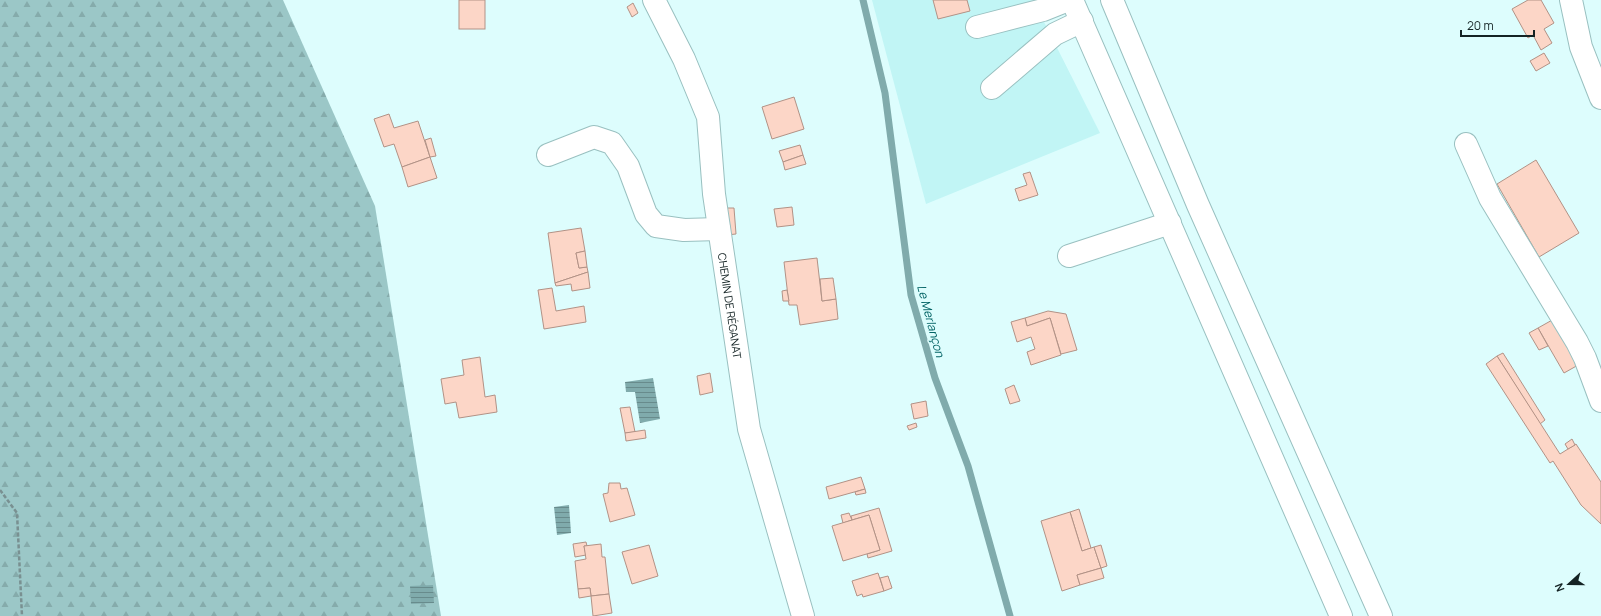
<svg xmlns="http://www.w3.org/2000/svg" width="1601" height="616" viewBox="0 0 1601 616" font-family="Manrope,sans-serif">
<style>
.built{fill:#c1f5f5}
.forest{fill:url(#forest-firs)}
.water{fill:url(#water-rules)}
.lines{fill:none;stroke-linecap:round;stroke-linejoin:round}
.stream{stroke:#80abac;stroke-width:7}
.building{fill:#fcd6c7;stroke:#b29286}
.minor-casing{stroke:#99c0c0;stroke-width:24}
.major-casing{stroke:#99c0c0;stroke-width:24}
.path{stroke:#799091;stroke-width:2.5;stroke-dasharray:4 2;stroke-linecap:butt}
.minor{stroke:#fff;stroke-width:22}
.major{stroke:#fff;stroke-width:22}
.labels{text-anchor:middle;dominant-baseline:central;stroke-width:3;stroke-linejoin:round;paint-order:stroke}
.street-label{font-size:11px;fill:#142324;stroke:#ddfdfd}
.water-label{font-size:12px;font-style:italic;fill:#046466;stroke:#ddfdfd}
</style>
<defs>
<pattern id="forest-firs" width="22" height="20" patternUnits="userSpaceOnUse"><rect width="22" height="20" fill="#9bc7c7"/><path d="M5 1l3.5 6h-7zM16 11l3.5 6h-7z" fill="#85abab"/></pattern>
<pattern id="water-rules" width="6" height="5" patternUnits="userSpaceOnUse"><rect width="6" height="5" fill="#80abac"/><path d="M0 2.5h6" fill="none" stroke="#688b8c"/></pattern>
</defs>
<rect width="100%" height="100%" fill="#ddfdfd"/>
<polygon class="built" points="872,0 1033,0 1100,133 926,204"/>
<polygon class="forest" points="0,0 283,0 375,206 441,616 0,616"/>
<g class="water">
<polygon points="653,378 660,419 640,423 635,392 626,392 625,382"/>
<polygon points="569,505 571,533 557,535 554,507"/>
<polygon points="433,585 434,603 411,604 410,586"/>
</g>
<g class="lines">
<polyline class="stream" points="863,0 885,93 911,295 935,378 968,466 1010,616"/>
</g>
<g class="building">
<rect x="459" y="0" width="26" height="29"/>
<polygon points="933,0 967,0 970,11 938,19"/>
<polygon points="1528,0 1541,0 1554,23 1544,29 1552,43 1541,50 1533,35 1528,38 1512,9"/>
<polygon points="633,3 638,13 632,17 627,7"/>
<polygon points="1544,53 1550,63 1536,71 1530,61"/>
<polygon points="794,97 804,129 772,139 762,107"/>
<polygon points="389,114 394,128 418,121 430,157 402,167 394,144 384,147 374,119"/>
<polygon points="431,138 436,156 430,157 425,140"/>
<polygon points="800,145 803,155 783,162 779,151"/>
<polygon points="803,155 806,164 785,170 783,162"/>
<polygon points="430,157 437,178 408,187 402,167"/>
<polygon points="1536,160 1579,233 1539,257 1497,184"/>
<polygon points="1030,172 1038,195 1019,201 1015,189 1027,185 1023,174"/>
<polygon points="792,207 794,225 777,227 774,209"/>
<polygon points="725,208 734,208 736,234 726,235"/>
<polygon points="581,228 585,251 576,253 579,268 587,267 588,272 555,283 548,233"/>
<polygon points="585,251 587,267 579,268 576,253"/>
<polygon points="817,258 822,301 836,299 838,319 800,325 797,305 789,305 784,262"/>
<polygon points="588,272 590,288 572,291 571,284 556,286 555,283"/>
<polygon points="833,278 836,299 822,301 820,279"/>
<polygon points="552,288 556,311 584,306 586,322 544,329 538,290"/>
<polygon points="787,290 789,301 783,301 782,291"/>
<polygon points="1048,311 1066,314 1077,350 1061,354 1050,318 1027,326 1025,318"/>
<polygon points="1025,318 1027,326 1050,318 1061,355 1031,365 1027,352 1035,349 1031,337 1017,342 1011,322"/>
<polygon points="1554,319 1580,364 1564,373 1538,328"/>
<polygon points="1538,328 1548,346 1539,350 1529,333"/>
<polygon points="1503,353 1545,420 1540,424 1497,356"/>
<polygon points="1497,356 1560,454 1576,444 1601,482 1601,524 1581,505 1553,461 1550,463 1486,364"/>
<polygon points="480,357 485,397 495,395 497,412 459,418 456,402 445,404 441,379 464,375 462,360"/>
<polygon points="710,373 713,392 700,395 697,376"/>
<polygon points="1014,385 1020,401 1010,404 1005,389"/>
<polygon points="926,401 928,416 914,419 911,404"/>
<polygon points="630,407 635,432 625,433 620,408"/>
<polygon points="916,423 917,427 909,430 907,426"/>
<polygon points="645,430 646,438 626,441 625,433"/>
<polygon points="1572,439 1575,445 1568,449 1565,444"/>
<polygon points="861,477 865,489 829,499 826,487"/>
<polygon points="609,483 620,483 621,489 627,488 635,515 610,522 603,494 608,493"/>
<polygon points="865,489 866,493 856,495 855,492"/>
<polygon points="879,508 892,551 868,558 867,554 880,550 869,515 852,520 851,516"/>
<polygon points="1079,509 1091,548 1082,551 1070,512"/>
<polygon points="1070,512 1082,551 1094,547 1101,568 1077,575 1080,585 1062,591 1041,521"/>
<polygon points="849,513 852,520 843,523 841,515"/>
<polygon points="869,515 880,550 843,561 832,526"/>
<polygon points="586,542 587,546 584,546 586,555 575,557 573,544"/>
<polygon points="601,544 602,557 605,557 609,594 591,596 590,588 578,589 575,561 586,559 584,546"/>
<polygon points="649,545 658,576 632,584 622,552"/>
<polygon points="1101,545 1107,566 1101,568 1094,547"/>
<polygon points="1101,568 1104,578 1080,585 1077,575"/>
<polygon points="878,573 884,591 863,597 862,594 857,596 852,581"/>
<polygon points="888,576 892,588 884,591 880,578"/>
<polygon points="590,588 591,596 579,598 578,589"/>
<polygon points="609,594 612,613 593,616 591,596"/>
</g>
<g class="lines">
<defs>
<g id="minor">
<path id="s1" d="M 654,0 L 684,59 L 708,117 L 714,194 L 749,429 L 803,616"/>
<polyline points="1072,0 1341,616"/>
<polyline points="1571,0 1581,47 1601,98"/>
<polyline points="977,27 1043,10 1068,0"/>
<polyline points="992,88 1055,34 1082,21"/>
<polyline points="1466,144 1490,198 1577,342 1585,358 1601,401"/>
<polyline points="548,155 594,137 612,143 628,166 646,214 656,226 684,230 719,229"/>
<polyline points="1069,256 1170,223"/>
</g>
<polyline id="major" points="1112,0 1198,205 1381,616"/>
</defs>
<use href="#minor" class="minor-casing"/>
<use href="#major" class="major-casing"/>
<polyline class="path" points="0,490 17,513 22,616"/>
<use href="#minor" class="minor"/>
<use href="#major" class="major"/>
</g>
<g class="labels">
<g class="street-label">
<text stroke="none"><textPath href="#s1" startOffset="319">CHEMIN DE RÉGANAT</textPath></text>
</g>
<g class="water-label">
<text transform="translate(931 321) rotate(75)">Le Merlançon</text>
</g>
</g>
<g transform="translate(1569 584) rotate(249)" stroke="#ddfdfd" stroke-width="3" paint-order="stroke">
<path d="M0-3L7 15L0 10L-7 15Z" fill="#142324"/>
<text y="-6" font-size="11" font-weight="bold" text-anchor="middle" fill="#142324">N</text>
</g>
<path d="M1461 30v6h73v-6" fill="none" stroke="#142324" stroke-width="2"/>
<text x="1467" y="30" font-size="12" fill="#142324" stroke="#ddfdfd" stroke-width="3" paint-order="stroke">20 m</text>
</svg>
